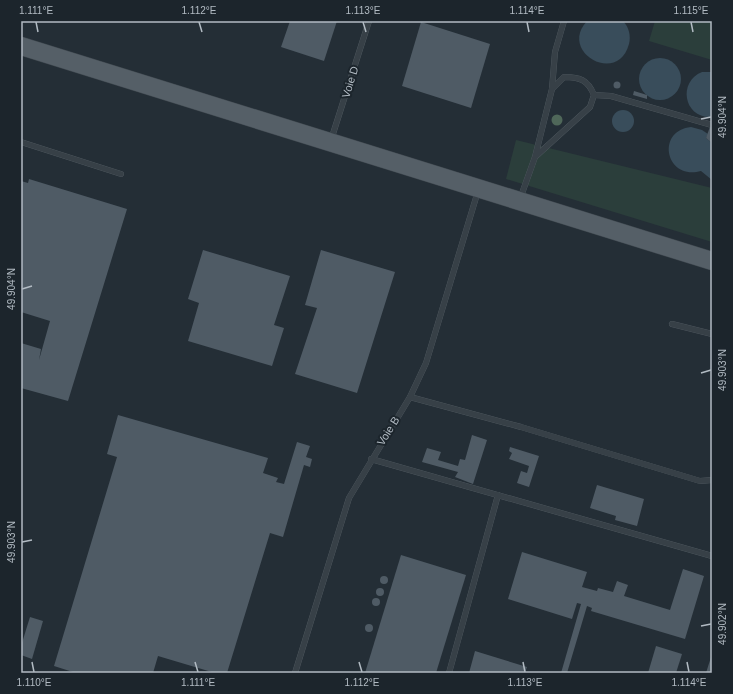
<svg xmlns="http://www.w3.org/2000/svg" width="733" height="694" viewBox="0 0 733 694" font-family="Helvetica,sans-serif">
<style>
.green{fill:#2b3e3b}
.water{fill:#394d5b}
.building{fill:#4f5b65}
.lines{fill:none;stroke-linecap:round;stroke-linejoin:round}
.lane-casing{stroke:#555e65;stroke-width:6}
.primary-casing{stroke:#404950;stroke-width:19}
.lane{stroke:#374047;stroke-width:5.5}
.primary{stroke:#555f67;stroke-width:18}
.tree{fill:#4f6759}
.ticks{fill:none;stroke:#b2bbc3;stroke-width:1.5}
.labels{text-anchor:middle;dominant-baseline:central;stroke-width:4;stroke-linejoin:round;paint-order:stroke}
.street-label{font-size:11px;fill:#b2bbc3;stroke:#1c252c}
.neatline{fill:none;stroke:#b2bbc3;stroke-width:1.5}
.ticks-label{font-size:10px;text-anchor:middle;fill:#b2bbc3}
</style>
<rect width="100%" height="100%" fill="#242e36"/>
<g class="green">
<polygon points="655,21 712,21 712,60 649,41"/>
<polygon points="516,140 712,188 712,242 506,179"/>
</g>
<g class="water">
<path d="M 587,21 L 623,21 C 629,27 631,36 629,44 C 618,86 558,52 587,21 Z"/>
<circle cx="660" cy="79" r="21"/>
<path d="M 702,72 L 712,72 L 712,117 C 684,119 677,82 702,72 Z"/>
<circle cx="623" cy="121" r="11"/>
<path d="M 691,127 L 702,130 L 708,134 L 706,138 L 712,143 L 712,180 L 701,171 C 666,181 655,131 691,127 Z"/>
</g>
<g class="building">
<polygon points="290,21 337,21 324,61 281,47"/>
<polygon points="421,22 490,44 471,108 402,86"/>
<circle cx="617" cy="85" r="3.5"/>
<polygon points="634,91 647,95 647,99 633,95"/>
<polygon points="712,121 712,143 706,138"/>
<polygon points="29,179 127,209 68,401 21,388 21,343 41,349 39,360 50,321 21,312 21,181 28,183"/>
<polygon points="203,250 290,276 274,325 284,328 272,366 188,341 199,303 188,299"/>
<polygon points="321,250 395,272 357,393 295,374 317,308 305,305"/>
<polygon points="118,415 268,458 263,473 278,478 276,482 284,484 297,442 310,446 306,457 312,459 310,467 304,465 283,537 270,533 227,673 215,673 158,656 153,673 76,673 54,666 117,457 107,454"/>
<polygon points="472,435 487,440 473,484 455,477 458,472 422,462 427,448 441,452 438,460 458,466 460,459 465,460"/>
<polygon points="510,447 539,456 529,487 517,483 521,471 527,473 529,466 509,459 512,453 509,451"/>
<polygon points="597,485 644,499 637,526 615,520 616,516 590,508"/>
<polygon points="522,552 587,572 582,587 597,591 598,588 613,592 617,581 628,585 624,596 670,610 683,569 704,576 685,639 591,611 592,608 587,606 567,673 561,673 581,604 577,603 572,619 508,599"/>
<polygon points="401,555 466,575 436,673 365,673"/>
<circle cx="384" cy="580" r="4"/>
<circle cx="380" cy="592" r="4"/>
<circle cx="376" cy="602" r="4"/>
<polygon points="30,617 43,621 32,659 21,655 21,646"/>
<circle cx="369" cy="628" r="4"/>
<polygon points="656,646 682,654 676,673 648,673"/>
<polygon points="475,651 527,667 525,673 469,673"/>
<polygon points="712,654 712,673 706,673"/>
</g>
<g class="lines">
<defs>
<g id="lane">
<polyline points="552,89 555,52 564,21"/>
<polyline points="594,95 611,96 712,125"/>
<polyline points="331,140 369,21"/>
<polyline points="21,142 121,174"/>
<path d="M 520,199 L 535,157 L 552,89 L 564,77 C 580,77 588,80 594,95 L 590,107 L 535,157"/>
<polyline points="672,324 712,334"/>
<polyline points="410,397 521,427 700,481 712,480"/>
<polyline points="371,459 712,556"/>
<polyline points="295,673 349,498 410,397 426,363 478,191"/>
<polyline points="449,673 498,495"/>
</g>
<polyline id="primary" points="21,46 712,261"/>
</defs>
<use href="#lane" class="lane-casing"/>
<use href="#primary" class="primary-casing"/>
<use href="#lane" class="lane"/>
<use href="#primary" class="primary"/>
</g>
<circle class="tree" cx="557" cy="120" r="5.5"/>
<path class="ticks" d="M 36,22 L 38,32M 199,22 L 202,32M 363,22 L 366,32M 527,22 L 529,32M 691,22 L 693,32M 701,119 L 711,117M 22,289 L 32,286M 701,373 L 711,370M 22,542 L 32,540M 701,626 L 711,624M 32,662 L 34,672M 195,662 L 198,672M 359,662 L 362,672M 523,662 L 525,672M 687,662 L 689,672"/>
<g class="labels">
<g class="street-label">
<text transform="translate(350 82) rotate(-73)">Voie D</text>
<text transform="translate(388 431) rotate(-58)">Voie B</text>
</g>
</g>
<rect width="733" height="694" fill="none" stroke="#1c252c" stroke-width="44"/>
<rect x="22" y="22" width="689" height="650" class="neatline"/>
<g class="ticks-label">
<text x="36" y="14">1.111°E</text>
<text x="199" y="14">1.112°E</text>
<text x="363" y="14">1.113°E</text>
<text x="527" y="14">1.114°E</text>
<text x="691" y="14">1.115°E</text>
<text transform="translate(722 117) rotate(-90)" y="4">49.904°N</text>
<text transform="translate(11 289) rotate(-90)" y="4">49.904°N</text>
<text transform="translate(722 370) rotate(-90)" y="4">49.903°N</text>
<text transform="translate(11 542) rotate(-90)" y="4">49.903°N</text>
<text transform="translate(722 624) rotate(-90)" y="4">49.902°N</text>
<text x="34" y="686">1.110°E</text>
<text x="198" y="686">1.111°E</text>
<text x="362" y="686">1.112°E</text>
<text x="525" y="686">1.113°E</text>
<text x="689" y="686">1.114°E</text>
</g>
</svg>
